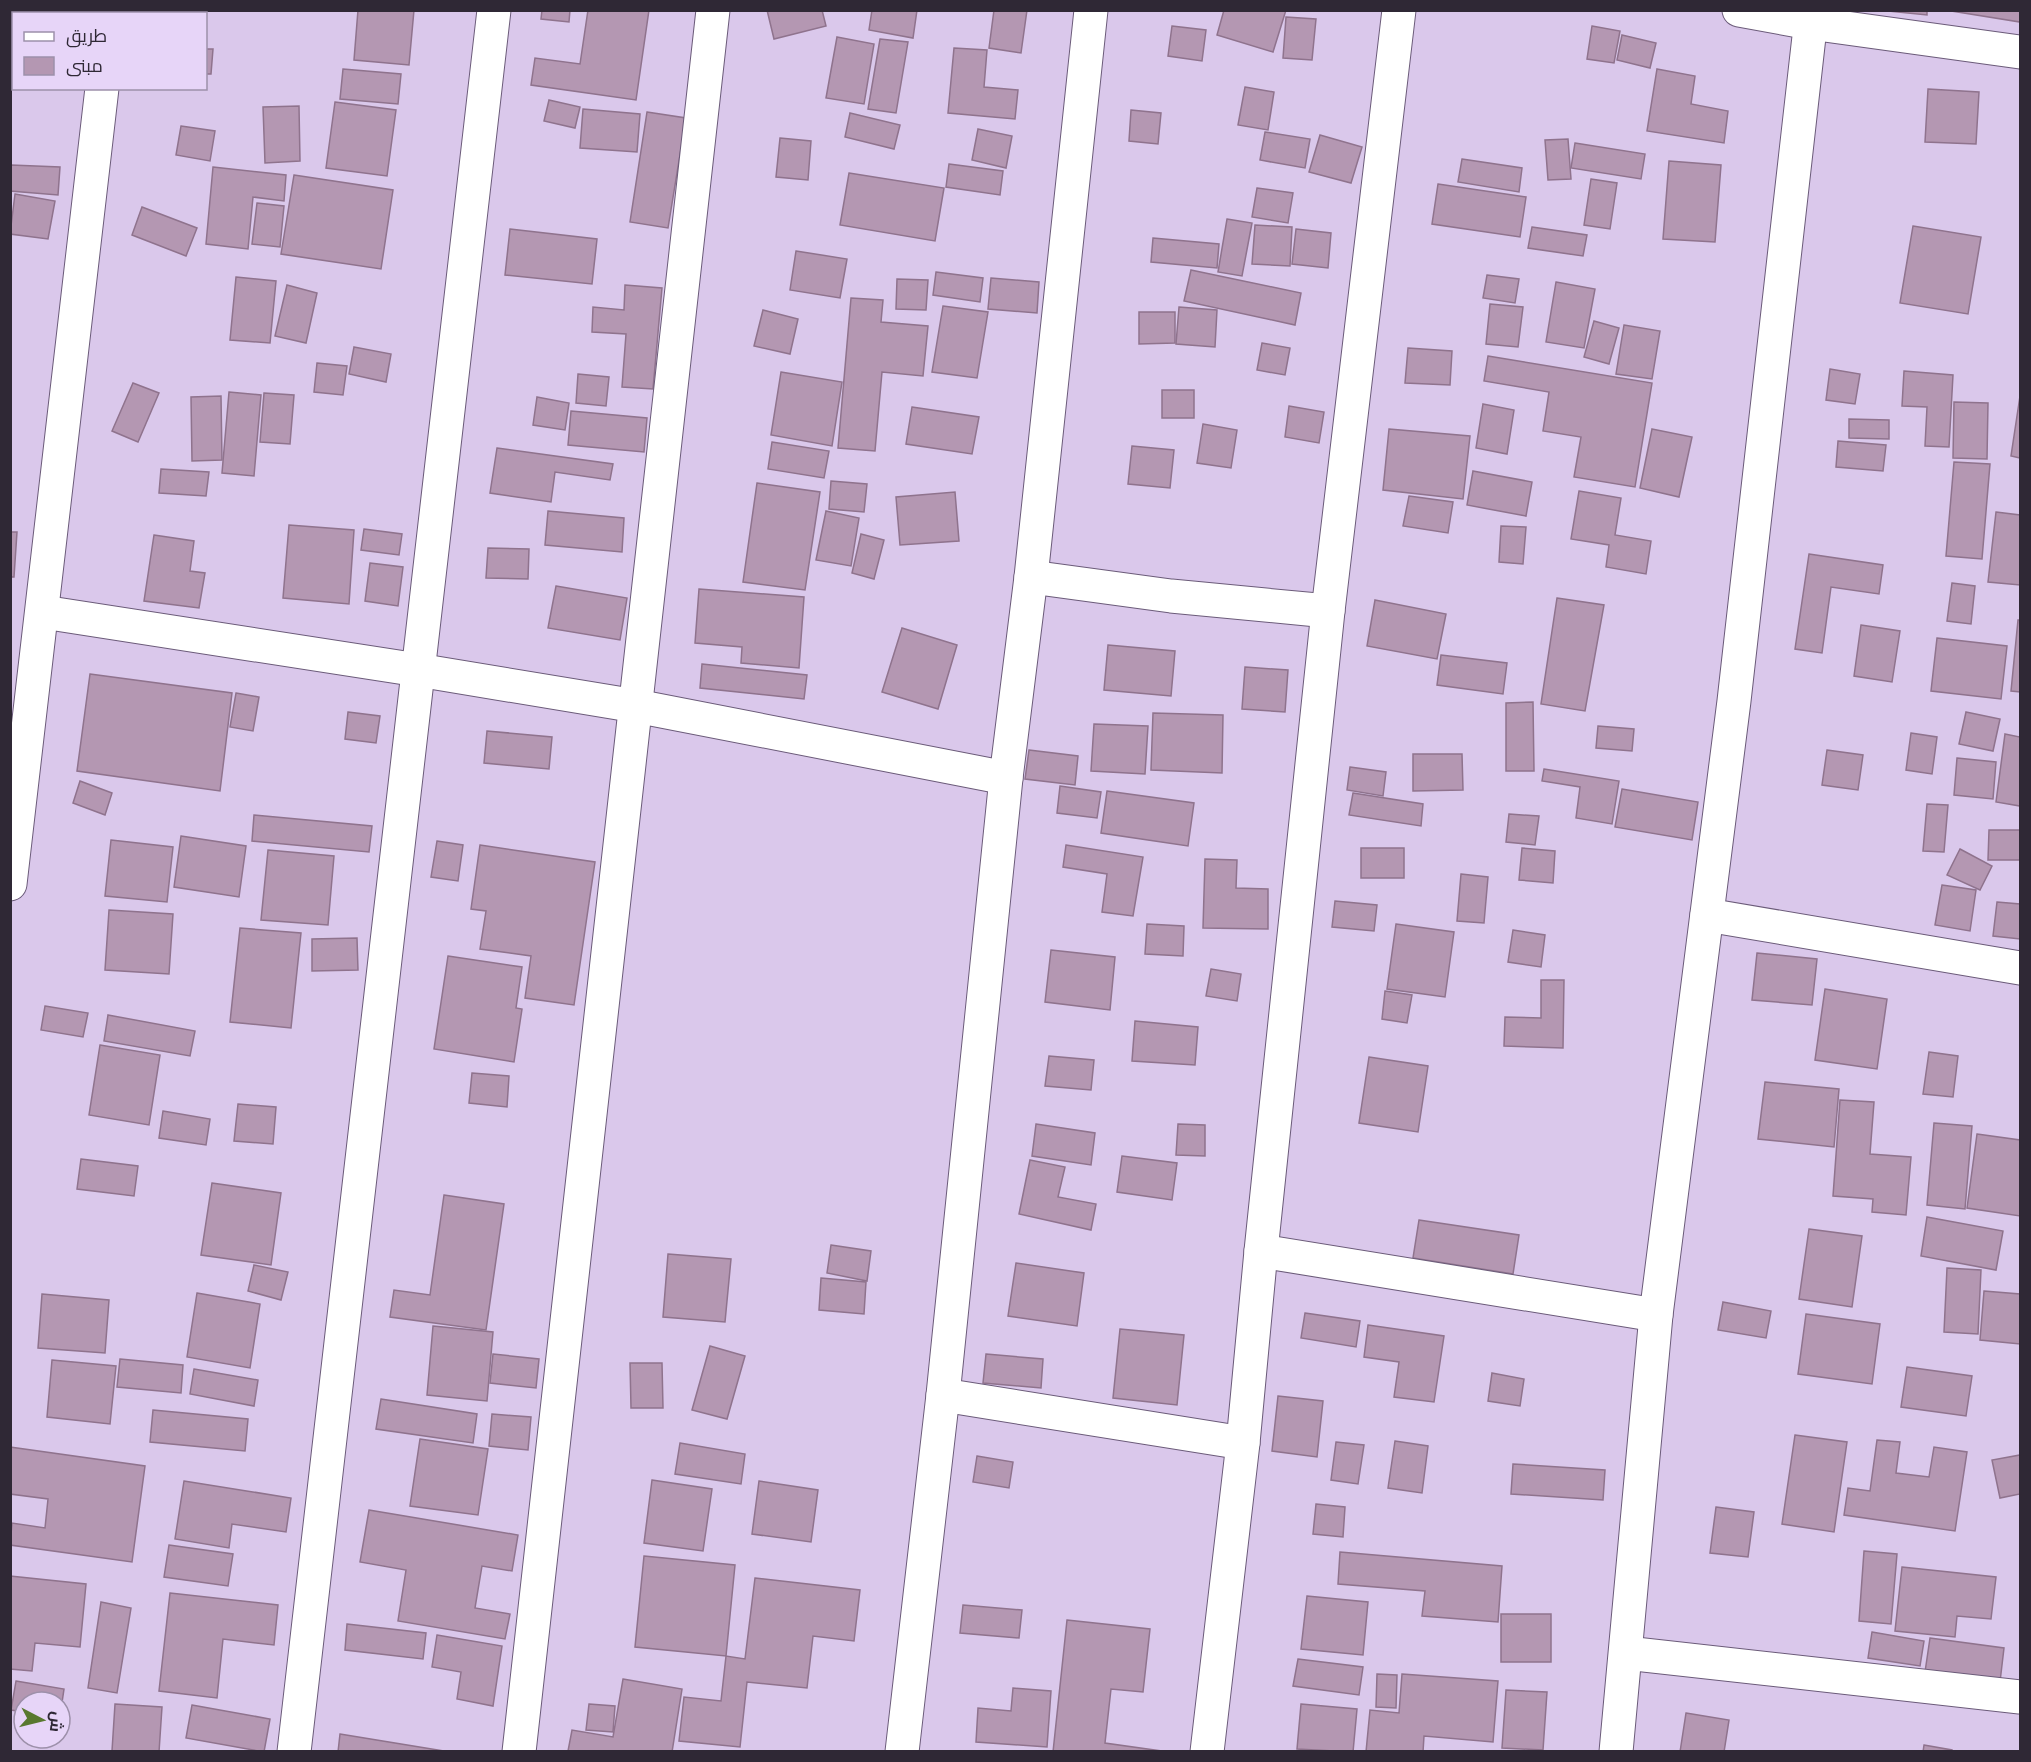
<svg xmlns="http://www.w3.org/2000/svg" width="2031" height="1762" viewBox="0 0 2031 1762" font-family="'DM Sans',Cairo,sans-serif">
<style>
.building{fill:#b497b2;stroke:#8f738d;stroke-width:1.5}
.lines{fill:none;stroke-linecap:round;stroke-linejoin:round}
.street-casing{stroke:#6b5b79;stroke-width:35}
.street{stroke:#fff;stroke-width:33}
</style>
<rect width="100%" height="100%" fill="#dac8eb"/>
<g class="building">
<polygon points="358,10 414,10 409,65 354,60"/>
<polygon points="542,10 570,10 569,22 541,19"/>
<polygon points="588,10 649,10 636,100 531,85 535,58 580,64"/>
<polygon points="767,10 822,10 826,26 774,39"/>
<polygon points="872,10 917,10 913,38 869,30"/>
<polygon points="994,10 1027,10 1021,53 989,48"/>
<polygon points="1224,10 1286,10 1273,52 1217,35"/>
<polygon points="1878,10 1927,10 1927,15"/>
<polygon points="1945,10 2020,10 2020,22"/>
<polygon points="1286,17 1316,19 1312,60 1283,58"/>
<polygon points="1172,26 1206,30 1202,61 1168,56"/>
<polygon points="1592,26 1620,31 1614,63 1587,59"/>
<polygon points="1622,35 1656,43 1650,68 1617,60"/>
<polygon points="837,37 874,44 864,104 826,98"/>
<polygon points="880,39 908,42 896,113 868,109"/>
<polygon points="954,48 987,50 984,87 1018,90 1015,119 948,113"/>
<polygon points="206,49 213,49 211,74 206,74"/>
<polygon points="343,69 401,74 398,104 340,99"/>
<polygon points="1657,69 1695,76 1691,104 1728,111 1724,143 1647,131"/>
<polygon points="1245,87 1274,92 1268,130 1238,125"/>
<polygon points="1928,89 1979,92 1976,144 1925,142"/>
<polygon points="549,100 580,107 575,128 544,121"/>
<polygon points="335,102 396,110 387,176 326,168"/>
<polygon points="299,106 300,161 265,163 263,107"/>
<polygon points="583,109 640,114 637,152 580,148"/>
<polygon points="1131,110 1161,113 1158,144 1129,141"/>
<polygon points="647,112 686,118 668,228 630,222"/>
<polygon points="850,113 900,125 894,149 845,137"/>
<polygon points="181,126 215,131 210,161 176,155"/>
<polygon points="978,129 1012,136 1006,168 972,160"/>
<polygon points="1265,132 1310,139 1305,168 1260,160"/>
<polygon points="1320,135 1362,147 1351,183 1309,172"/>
<polygon points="780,138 811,141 808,180 776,177"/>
<polygon points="1568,139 1571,179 1548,180 1545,140"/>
<polygon points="1575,143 1645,154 1641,179 1571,168"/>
<polygon points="1462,159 1522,168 1519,192 1458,182"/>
<polygon points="1669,161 1721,165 1715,242 1663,239"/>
<polygon points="949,164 1003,171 1000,195 946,187"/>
<polygon points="11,165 60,167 58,195 10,191"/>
<polygon points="213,167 286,175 284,201 253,197 248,249 206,244"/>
<polygon points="849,173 944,188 935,241 840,225"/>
<polygon points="294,175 393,190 381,269 281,254"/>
<polygon points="1591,179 1617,183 1610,229 1584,225"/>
<polygon points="1438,184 1526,197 1520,237 1432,224"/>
<polygon points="1257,188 1293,193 1288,223 1252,217"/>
<polygon points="15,194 55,201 48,239 10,234"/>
<polygon points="257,203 284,206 280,247 252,244"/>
<polygon points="142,207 197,228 186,256 132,235"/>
<polygon points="1227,219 1252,223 1242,276 1218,272"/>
<polygon points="1255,225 1292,227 1290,266 1252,264"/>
<polygon points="1913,226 1981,237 1968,314 1900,303"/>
<polygon points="1532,227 1587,235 1583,256 1528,248"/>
<polygon points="510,229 597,239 592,284 505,275"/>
<polygon points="1296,229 1331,233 1328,268 1292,264"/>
<polygon points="1153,238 1219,244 1217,268 1151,262"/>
<polygon points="796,251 847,259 840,298 790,290"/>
<polygon points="1191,270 1301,293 1295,325 1184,301"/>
<polygon points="936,272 983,278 980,302 933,295"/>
<polygon points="1487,275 1519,279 1515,303 1483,298"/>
<polygon points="236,277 276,281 270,343 230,340"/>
<polygon points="991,278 1039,282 1037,313 988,309"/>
<polygon points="897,279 928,280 926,310 896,309"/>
<polygon points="1556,282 1595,289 1584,348 1546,342"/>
<polygon points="287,285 317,293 306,343 275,336"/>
<polygon points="625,285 662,288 653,389 622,387 626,334 592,332 593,307 624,310"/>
<polygon points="851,298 883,300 881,322 928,326 923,376 882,372 875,451 838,448"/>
<polygon points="1490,304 1523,307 1518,347 1486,344"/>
<polygon points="943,306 988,312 977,378 932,372"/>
<polygon points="1179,307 1217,310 1215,347 1176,344"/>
<polygon points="763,310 798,319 790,354 754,346"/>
<polygon points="1139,312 1175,312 1175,343 1139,344"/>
<polygon points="1594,321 1619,328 1609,364 1584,357"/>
<polygon points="1624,325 1660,331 1652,379 1616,374"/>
<polygon points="1262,343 1290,348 1285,375 1257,370"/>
<polygon points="354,347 391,354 386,382 349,374"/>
<polygon points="1408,348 1452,351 1450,385 1405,383"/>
<polygon points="1488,356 1652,383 1635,487 1574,477 1581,437 1543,431 1549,392 1484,381"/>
<polygon points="317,363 347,366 343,395 314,392"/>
<polygon points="1830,369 1860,374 1855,404 1826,400"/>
<polygon points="1904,371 1953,375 1949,447 1925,446 1927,407 1902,406"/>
<polygon points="781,372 842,382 832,446 771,435"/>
<polygon points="578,374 609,377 606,406 576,403"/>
<polygon points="133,383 159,393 138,442 112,431"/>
<rect x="1162" y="390" width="32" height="28"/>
<polygon points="229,392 261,395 254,476 222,473"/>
<polygon points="264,393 294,395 290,444 260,442"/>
<polygon points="221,396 222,460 192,461 191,397"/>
<polygon points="2020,396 2020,458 2011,456"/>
<polygon points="537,397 569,403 565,430 533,425"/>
<polygon points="1954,402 1988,403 1987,459 1953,458"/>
<polygon points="1483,404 1514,410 1507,454 1476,448"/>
<polygon points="1289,406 1324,412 1319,443 1285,437"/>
<polygon points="912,407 979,417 972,454 906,444"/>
<polygon points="571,411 647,418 644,452 568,445"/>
<polygon points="1849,419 1889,420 1889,439 1849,438"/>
<polygon points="1203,424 1237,430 1231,468 1197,463"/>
<polygon points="1389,429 1470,436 1463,499 1383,490"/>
<polygon points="1652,429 1692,437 1679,497 1640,488"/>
<polygon points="1838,441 1886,445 1883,471 1836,467"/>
<polygon points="772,442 829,451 824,478 768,469"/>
<polygon points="1132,446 1174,450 1170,488 1128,484"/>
<polygon points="497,448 613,464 610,480 555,472 551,502 490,493"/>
<polygon points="1954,462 1990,464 1982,559 1946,556"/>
<polygon points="161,469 209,472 206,496 159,493"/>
<polygon points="1473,471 1532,482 1526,516 1467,505"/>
<polygon points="831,481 867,484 864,512 829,509"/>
<polygon points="757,483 820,492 805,590 743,582"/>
<polygon points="1579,491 1621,498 1615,535 1651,541 1646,574 1606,567 1609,545 1571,539"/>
<polygon points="955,492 959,541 900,545 896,497"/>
<polygon points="1409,496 1453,502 1448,533 1403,526"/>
<polygon points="548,511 624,518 622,552 545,545"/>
<polygon points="826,511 859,518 851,566 816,560"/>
<polygon points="1996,512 2020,515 2020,585 1988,582"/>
<polygon points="289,525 354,530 349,604 283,598"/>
<polygon points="1501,526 1526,527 1523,564 1499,562"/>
<polygon points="364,529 402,534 399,555 361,550"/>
<polygon points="10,532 17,532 14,577 10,577"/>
<polygon points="861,534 884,540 874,579 852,573"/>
<polygon points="154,535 194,541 190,571 205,573 199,608 144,601"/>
<polygon points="488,548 529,549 528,579 486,578"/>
<polygon points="1809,554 1883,565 1879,594 1831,587 1822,653 1795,649"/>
<polygon points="370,563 403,567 398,606 365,601"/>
<polygon points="1952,583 1975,586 1971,624 1947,621"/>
<polygon points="556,586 627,598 620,640 548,628"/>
<polygon points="699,589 804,597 799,668 741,663 742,647 695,643"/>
<polygon points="1557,598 1604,605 1585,711 1541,704"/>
<polygon points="1375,600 1446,614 1437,659 1367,646"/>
<polygon points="2018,620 2020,620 2020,692 2011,691"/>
<polygon points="1861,625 1900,631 1892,682 1854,676"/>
<polygon points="902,628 957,645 938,709 882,692"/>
<polygon points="1937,638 2007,646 2001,699 1931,691"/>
<polygon points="1108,645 1175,651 1171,696 1104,690"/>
<polygon points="1441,655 1507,663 1503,694 1437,685"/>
<polygon points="702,664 807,675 804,699 700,688"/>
<polygon points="1245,667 1288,670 1285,712 1242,709"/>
<polygon points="90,674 232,693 220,791 77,771"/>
<polygon points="236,693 259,697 253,731 230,727"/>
<polygon points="1533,702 1534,771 1506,771 1506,703"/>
<polygon points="348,712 380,716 376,743 345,739"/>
<polygon points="1966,712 2000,719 1993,751 1959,744"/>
<polygon points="1153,713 1223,715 1222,773 1151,770"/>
<polygon points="1094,724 1148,726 1145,774 1091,771"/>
<polygon points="1598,726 1634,729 1632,751 1596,748"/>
<polygon points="487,731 552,737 549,769 484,763"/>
<polygon points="1911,733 1937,737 1932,774 1906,770"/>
<polygon points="2005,734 2020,737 2020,806 1996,802"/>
<polygon points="1029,750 1078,756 1075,785 1025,779"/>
<polygon points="1827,750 1863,755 1858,790 1822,785"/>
<polygon points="1413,754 1462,754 1463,790 1413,791"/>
<polygon points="1957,758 1996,762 1993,799 1954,795"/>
<polygon points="1350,767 1386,772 1383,796 1347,790"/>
<polygon points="1544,769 1619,781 1612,824 1576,818 1580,787 1542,781"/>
<polygon points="80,781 112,793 105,815 73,803"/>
<polygon points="1060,786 1101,792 1097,818 1057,813"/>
<polygon points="1622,789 1698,802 1692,840 1615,827"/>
<polygon points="1107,791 1194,803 1188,846 1101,833"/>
<polygon points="1353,793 1423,804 1421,826 1349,815"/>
<polygon points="1927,804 1948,805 1944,852 1923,851"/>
<polygon points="1509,814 1539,816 1535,845 1506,842"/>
<polygon points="254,815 372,826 369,852 252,841"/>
<polygon points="1989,830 2020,830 2020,860 1988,860"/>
<polygon points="181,836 246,846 239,897 174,887"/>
<polygon points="111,840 173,847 167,902 105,896"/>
<polygon points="437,841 463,845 458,881 431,877"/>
<polygon points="480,845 595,862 574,1005 525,998 531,956 480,949 486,911 471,909"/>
<polygon points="1066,845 1143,857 1133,916 1102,912 1107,874 1063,867"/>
<rect x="1361" y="848" width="43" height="30"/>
<polygon points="1522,848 1555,851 1553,883 1519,880"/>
<polygon points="1960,849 1992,866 1980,890 1947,875"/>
<polygon points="268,850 334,856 328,925 261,920"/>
<polygon points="1205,859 1237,860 1236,888 1268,889 1268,929 1203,928"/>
<polygon points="1461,874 1488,877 1484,923 1457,921"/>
<polygon points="1942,885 1976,890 1970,931 1935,925"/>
<polygon points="1335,901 1377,905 1374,931 1332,927"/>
<polygon points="1997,902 2020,904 2020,939 1993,936"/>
<polygon points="109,910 173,914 169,974 105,970"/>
<polygon points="1147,924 1184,926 1183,956 1145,954"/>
<polygon points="1396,924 1454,932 1445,997 1387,989"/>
<polygon points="240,928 301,933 291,1028 230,1022"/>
<polygon points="1513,930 1545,935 1541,967 1508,962"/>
<polygon points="357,938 358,970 312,971 312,939"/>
<polygon points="1051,950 1115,957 1110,1010 1045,1002"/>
<polygon points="1757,953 1817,959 1812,1005 1752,1000"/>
<polygon points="448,956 522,967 516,1008 522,1009 514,1062 434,1049"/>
<polygon points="1211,969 1241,974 1237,1001 1206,996"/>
<polygon points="1541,980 1564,980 1563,1048 1504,1046 1505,1017 1541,1018"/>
<polygon points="1825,989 1887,999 1877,1069 1815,1060"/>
<polygon points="1385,991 1412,995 1407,1023 1382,1019"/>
<polygon points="45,1006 88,1013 83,1037 41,1030"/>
<polygon points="108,1015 195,1031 190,1056 104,1041"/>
<polygon points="1135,1021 1198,1027 1195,1065 1132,1061"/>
<polygon points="100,1045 160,1055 149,1125 89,1115"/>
<polygon points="1929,1052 1958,1056 1953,1097 1923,1094"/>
<polygon points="1049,1056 1094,1060 1091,1090 1045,1086"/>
<polygon points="1369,1057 1428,1066 1418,1132 1359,1123"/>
<polygon points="472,1073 509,1076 507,1107 469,1103"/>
<polygon points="1765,1082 1839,1089 1834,1147 1758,1139"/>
<polygon points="1840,1100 1874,1102 1870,1154 1911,1157 1906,1215 1872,1212 1873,1199 1833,1196"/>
<polygon points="238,1104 276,1107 273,1144 234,1141"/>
<polygon points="163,1111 210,1119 206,1145 159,1138"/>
<polygon points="1934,1123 1972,1126 1965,1209 1927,1205"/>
<polygon points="1036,1124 1095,1133 1091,1165 1032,1156"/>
<polygon points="1178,1124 1205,1125 1205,1156 1176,1155"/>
<polygon points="1977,1134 2020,1140 2020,1216 1967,1208"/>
<polygon points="1122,1156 1177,1163 1172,1200 1117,1192"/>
<polygon points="81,1159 138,1166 134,1196 77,1189"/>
<polygon points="1030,1160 1065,1167 1058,1197 1096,1204 1091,1230 1019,1214"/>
<polygon points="212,1183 281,1193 271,1265 201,1255"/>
<polygon points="444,1195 504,1204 486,1330 390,1317 394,1290 430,1295"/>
<polygon points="1927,1217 2003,1231 1996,1270 1921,1256"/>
<polygon points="1419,1220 1519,1235 1513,1274 1413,1258"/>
<polygon points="1809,1229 1862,1236 1852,1307 1799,1299"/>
<polygon points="831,1245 871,1251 867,1281 827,1273"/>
<polygon points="668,1254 731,1259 725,1322 663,1317"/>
<polygon points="1016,1263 1084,1273 1077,1326 1008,1316"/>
<polygon points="254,1265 288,1272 281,1300 248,1291"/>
<polygon points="1947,1268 1981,1270 1978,1334 1944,1332"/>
<polygon points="821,1278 866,1282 864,1314 819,1310"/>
<polygon points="1984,1291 2020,1294 2020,1344 1980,1340"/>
<polygon points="197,1293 260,1304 250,1368 187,1357"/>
<polygon points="42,1294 109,1300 105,1353 38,1348"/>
<polygon points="1723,1302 1771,1311 1766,1338 1718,1330"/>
<polygon points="1305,1313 1360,1321 1356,1347 1301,1338"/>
<polygon points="1806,1314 1880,1324 1872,1384 1798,1374"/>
<polygon points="1368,1325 1444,1336 1434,1402 1394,1397 1399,1362 1364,1357"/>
<polygon points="433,1326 493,1332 487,1401 427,1395"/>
<polygon points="1120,1329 1184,1335 1177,1405 1113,1398"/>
<polygon points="710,1346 745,1356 727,1419 692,1410"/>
<polygon points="493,1354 539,1359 536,1388 490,1383"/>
<polygon points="986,1354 1043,1359 1041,1388 983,1383"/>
<polygon points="120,1359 183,1365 181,1393 117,1387"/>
<polygon points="52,1360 116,1366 110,1424 47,1417"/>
<polygon points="630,1363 662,1363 663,1408 631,1408"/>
<polygon points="1907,1367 1972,1376 1966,1416 1901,1407"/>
<polygon points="194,1369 258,1380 254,1406 190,1394"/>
<polygon points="1492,1373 1524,1379 1520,1406 1488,1401"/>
<polygon points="1278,1396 1323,1401 1317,1457 1272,1451"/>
<polygon points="381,1399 477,1414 473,1443 376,1429"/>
<polygon points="153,1410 248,1419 245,1451 150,1442"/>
<polygon points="492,1414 531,1417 528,1450 489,1446"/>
<polygon points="1795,1435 1847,1442 1834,1532 1782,1524"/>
<polygon points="420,1439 488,1449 478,1515 410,1506"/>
<polygon points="1877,1440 1900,1442 1896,1473 1929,1477 1934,1447 1967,1452 1955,1531 1844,1515 1848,1488 1870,1491"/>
<polygon points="1395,1441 1428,1446 1422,1493 1388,1488"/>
<polygon points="1336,1442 1364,1445 1358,1484 1331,1480"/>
<polygon points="680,1443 745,1454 741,1484 675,1474"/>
<polygon points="10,1447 145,1466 132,1562 10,1545 12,1523 45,1528 48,1499 10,1494"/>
<polygon points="2020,1455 2020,1494 2000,1498 1992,1460"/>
<polygon points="977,1456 1013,1462 1009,1488 973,1482"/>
<polygon points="1513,1464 1605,1470 1603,1500 1511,1494"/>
<polygon points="652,1480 712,1489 703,1551 644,1543"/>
<polygon points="184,1481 291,1498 286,1532 232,1524 229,1548 175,1539"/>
<polygon points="759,1481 818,1490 811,1542 752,1534"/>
<polygon points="1316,1504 1345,1507 1343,1537 1313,1534"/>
<polygon points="1716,1507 1754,1512 1748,1557 1710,1553"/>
<polygon points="369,1510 518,1535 512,1571 482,1566 475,1608 510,1614 505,1639 398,1621 406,1570 360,1562"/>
<polygon points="169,1545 233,1554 228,1586 164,1577"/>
<polygon points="1864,1551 1897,1554 1891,1624 1859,1621"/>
<polygon points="1340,1552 1502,1566 1498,1622 1422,1616 1425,1591 1338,1584"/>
<polygon points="644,1556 735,1565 726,1656 635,1647"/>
<polygon points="1902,1567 1996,1577 1991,1619 1957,1616 1955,1637 1895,1631"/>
<polygon points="10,1576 86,1584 80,1647 35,1643 32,1671 10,1669"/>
<polygon points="755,1578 860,1590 854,1641 813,1636 807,1688 747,1682 740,1747 679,1741 684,1697 721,1701 726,1656 745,1659"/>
<polygon points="170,1593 278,1605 274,1645 223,1639 217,1698 159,1691"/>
<polygon points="1307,1596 1368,1602 1363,1655 1301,1649"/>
<polygon points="101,1602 131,1608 117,1693 88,1688"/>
<polygon points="963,1605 1022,1610 1019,1638 960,1633"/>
<rect x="1501" y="1614" width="50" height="48"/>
<polygon points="1067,1620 1150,1629 1143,1692 1111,1689 1105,1743 1169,1752 1053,1752"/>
<polygon points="347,1624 426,1633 423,1659 345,1650"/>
<polygon points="1872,1632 1924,1641 1920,1666 1868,1658"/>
<polygon points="437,1635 502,1646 493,1706 457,1699 461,1672 432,1667"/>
<polygon points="1930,1638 2004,1648 2000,1682 1925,1672"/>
<polygon points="1298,1659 1363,1667 1359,1695 1293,1686"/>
<polygon points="1377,1674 1397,1675 1396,1708 1376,1707"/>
<polygon points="1402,1674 1498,1681 1493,1742 1424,1736 1423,1752 1366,1752 1370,1710 1399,1713"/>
<polygon points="623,1679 682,1689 672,1752 568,1751 572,1730 613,1737"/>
<polygon points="16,1681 64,1689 60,1716 60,1702 24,1702 24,1712 11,1710"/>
<polygon points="1013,1688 1051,1691 1047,1747 976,1742 978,1708 1011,1711"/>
<polygon points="1506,1690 1547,1692 1543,1750 1502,1748"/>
<polygon points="115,1704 162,1707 159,1752 112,1751"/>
<polygon points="589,1704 615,1706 613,1732 586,1730"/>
<polygon points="1301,1704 1357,1709 1353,1752 1297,1749"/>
<polygon points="192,1705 270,1719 264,1752 186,1738"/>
<polygon points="1686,1713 1729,1720 1724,1752 1680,1752"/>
<polygon points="340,1734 450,1752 338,1752"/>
<polygon points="1924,1745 1952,1750 1952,1752 1923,1752"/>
</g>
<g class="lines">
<defs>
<g id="street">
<polyline points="1739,10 1810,23 2020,52"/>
<polyline points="111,14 111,10"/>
<polyline points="1031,577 1171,596 1328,611"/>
<polyline points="43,612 418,670 636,706 1006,778"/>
<polyline points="10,884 102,88"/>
<polyline points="1707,915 2020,968"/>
<polyline points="1261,1251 1656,1315"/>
<polyline points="943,1395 1243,1443"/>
<polyline points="1626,1653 2020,1697"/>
<polyline points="294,1752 494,10"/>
<polyline points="519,1752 713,10"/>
<polyline points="902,1752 943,1395 1006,778 1031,577 1091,10"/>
<polyline points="1207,1752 1243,1443 1261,1251 1328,611 1399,10"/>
<polyline points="1616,1752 1656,1315 1734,701 1812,10"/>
</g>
</defs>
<use href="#street" class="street-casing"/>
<use href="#street" class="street"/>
</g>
<rect width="2031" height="1762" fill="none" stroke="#2f2835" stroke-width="24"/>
<rect x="12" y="12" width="195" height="78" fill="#e7d5f8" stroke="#9d90aa" stroke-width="1.5"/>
<rect x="24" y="32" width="30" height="9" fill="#ffffff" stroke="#9d90aa" stroke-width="1.5"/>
<text x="66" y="42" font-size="18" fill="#2f2835">طريق</text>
<rect x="24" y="57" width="30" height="18" fill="#b497b2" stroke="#9d90aa" stroke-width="1.5"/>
<text x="66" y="72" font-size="18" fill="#2f2835">مبنى</text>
<g transform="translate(42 1720) rotate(97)"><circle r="28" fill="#e7d5f8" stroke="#9d90aa" stroke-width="1.5"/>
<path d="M0-4.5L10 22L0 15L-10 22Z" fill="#59782f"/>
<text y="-9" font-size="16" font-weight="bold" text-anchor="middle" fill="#2f2835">ش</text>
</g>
</svg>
